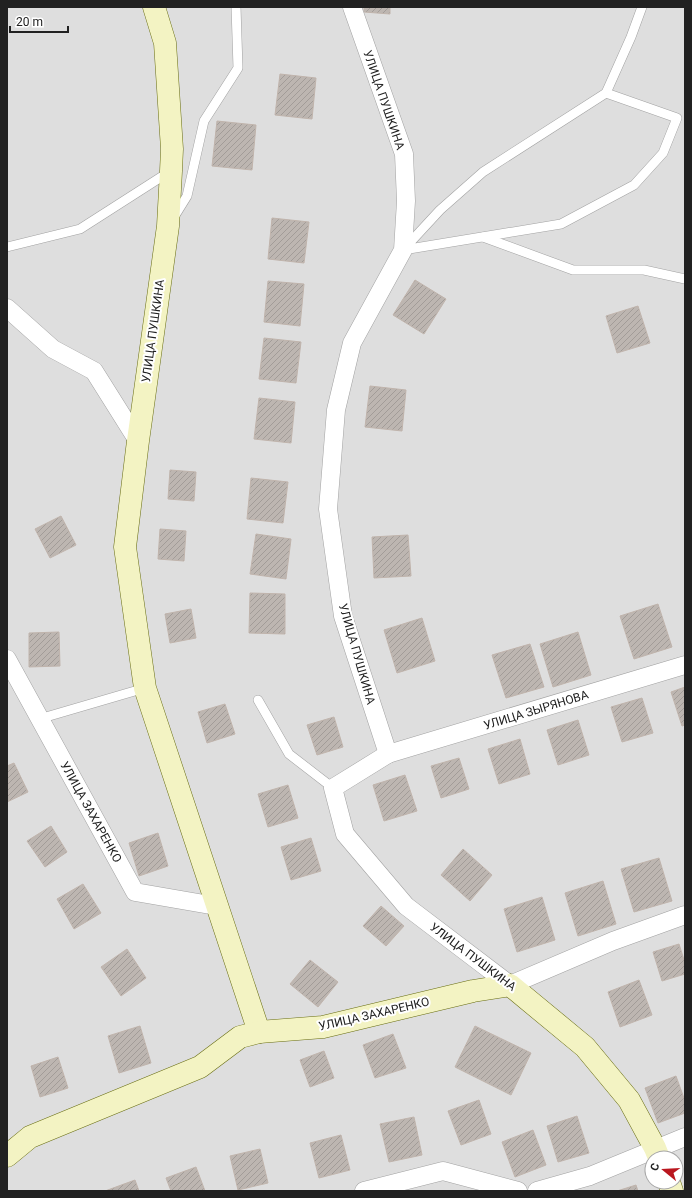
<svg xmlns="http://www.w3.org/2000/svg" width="692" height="1198" viewBox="0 0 692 1198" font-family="Roboto,sans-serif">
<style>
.residential{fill:#dedede;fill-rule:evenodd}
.building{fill:url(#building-hatch);stroke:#c0b4ac}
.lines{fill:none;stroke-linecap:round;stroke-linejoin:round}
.lane-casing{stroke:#a2a2a2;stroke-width:10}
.street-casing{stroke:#a2a2a2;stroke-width:19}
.secondary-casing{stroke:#686d12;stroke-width:23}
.lane{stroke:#fff;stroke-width:9}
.street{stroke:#fff;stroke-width:18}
.secondary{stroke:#f3f3c3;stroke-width:22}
.labels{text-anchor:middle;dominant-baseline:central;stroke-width:4;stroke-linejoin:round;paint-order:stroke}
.street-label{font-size:12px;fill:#212121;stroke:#fff}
</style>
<defs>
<pattern id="building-hatch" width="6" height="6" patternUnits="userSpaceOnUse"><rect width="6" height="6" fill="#bdb6b1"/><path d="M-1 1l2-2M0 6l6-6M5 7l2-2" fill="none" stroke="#a29c98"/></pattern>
</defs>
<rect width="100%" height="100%" fill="#f0ede8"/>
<path class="residential" d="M 7,7 L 685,7 L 685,1191 L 7,1191 ZM 652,1158 L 676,1158 L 676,1182 L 652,1182 Z"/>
<g class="building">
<polygon points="364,7 390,7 390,14 364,12"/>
<polygon points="280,74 316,78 312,119 275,115"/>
<polygon points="217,121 256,125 252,170 212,166"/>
<polygon points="272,218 309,222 304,263 268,259"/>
<polygon points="415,280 446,299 424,334 393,315"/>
<polygon points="268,281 304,284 300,326 264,322"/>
<polygon points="638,306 650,343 617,353 606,316"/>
<polygon points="264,338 301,342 296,383 259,379"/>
<polygon points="370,386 406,390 402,431 365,427"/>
<polygon points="259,398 295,402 291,443 254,439"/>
<polygon points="170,470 196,472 194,501 168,499"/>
<polygon points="251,478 288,482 283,523 247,519"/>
<polygon points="61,516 76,545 50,558 35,529"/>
<polygon points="160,529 186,531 184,561 158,559"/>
<polygon points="256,534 291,539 286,579 250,574"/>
<polygon points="408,535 411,576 374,578 372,537"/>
<polygon points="250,593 285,594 285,634 249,633"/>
<polygon points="658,604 672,647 634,659 620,616"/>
<polygon points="191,609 196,638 170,643 165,614"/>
<polygon points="422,618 435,661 397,673 384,630"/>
<polygon points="59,632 60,666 29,667 29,633"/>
<polygon points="578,632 591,675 553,687 540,644"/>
<polygon points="530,644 544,687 506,698 492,655"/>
<polygon points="685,687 685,725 682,726 671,692"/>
<polygon points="642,698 653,733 622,742 611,707"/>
<polygon points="225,704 235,734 207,743 198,712"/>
<polygon points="334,717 343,747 317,755 307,725"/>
<polygon points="578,720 589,755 558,765 547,730"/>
<polygon points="520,739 530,774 499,784 488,749"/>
<polygon points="459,758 469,789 441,798 431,766"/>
<polygon points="14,763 28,792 7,802 7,766"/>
<polygon points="405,775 417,811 384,821 373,785"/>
<polygon points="288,785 298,818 268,827 258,794"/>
<polygon points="51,826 67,852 45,867 27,841"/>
<polygon points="158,833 168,866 139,876 129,843"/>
<polygon points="311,838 321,871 291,880 281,847"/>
<polygon points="463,849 492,875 470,901 441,875"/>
<polygon points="659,858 672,901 634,912 621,869"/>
<polygon points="603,881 616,924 578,936 565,893"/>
<polygon points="83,884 101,913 74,929 57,899"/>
<polygon points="542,897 555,940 517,952 504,909"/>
<polygon points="381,906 404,926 386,946 363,926"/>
<polygon points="679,944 685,963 685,974 662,981 653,952"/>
<polygon points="127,949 146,978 121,996 101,967"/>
<polygon points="310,960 338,982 318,1007 290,984"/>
<polygon points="639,980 652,1015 620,1027 608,992"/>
<polygon points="140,1026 151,1063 119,1073 108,1036"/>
<polygon points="475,1026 531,1053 511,1095 455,1067"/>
<polygon points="393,1034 406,1068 375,1078 363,1045"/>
<polygon points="324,1051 334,1078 310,1087 300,1060"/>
<polygon points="58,1057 68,1088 40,1097 31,1066"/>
<polygon points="676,1076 685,1101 685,1113 658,1123 645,1088"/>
<polygon points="479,1100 491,1134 461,1145 448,1111"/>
<polygon points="577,1116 589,1153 558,1162 547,1126"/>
<polygon points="414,1117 422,1155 389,1162 380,1124"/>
<polygon points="533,1130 546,1165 515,1177 502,1142"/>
<polygon points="341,1135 350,1170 319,1178 310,1143"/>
<polygon points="260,1149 268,1183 238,1190 230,1156"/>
<polygon points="196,1167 205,1191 171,1191 166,1178"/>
<polygon points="135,1180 139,1191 105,1191"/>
<polygon points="636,1185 638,1191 617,1191"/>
</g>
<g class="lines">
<defs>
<g id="lane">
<polygon points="606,93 677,118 663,153 634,185 561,224 403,250 440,210 483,172"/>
<polyline points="606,93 631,37 642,7"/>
<polyline points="174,217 187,196 204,121 238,68 236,7"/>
<polyline points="483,237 573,270 644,270 685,279"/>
<polyline points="7,247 80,229 169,172"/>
<polyline points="258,700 289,754 333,788"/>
<polyline points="39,719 145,688"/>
</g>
<g id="street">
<polyline points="352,7 404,154 406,201 403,250 352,343 336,410 328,509 343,616 388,754 333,788 345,834 406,906 510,985 613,941 685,915"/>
<polyline points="7,308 53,349 94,371 138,441"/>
<polyline points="7,659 135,892 216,906"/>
<polyline points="388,754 685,665"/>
<polyline points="364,1191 443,1171 518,1191"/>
<polyline points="537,1191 590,1176 685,1137"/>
</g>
<g id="secondary">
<polyline points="154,7 165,43 172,149 171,171 168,226 138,441 125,547 145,688 259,1032"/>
<polyline points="7,1156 30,1137 200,1067 240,1037 259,1032 323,1027 473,991 510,985 585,1047 629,1100 655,1148 659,1158"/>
<polyline points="669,1182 672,1191"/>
</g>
</defs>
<use href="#lane" class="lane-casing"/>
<use href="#street" class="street-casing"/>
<use href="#secondary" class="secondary-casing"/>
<use href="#lane" class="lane"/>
<use href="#street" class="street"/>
<use href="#secondary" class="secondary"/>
</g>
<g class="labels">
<g class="street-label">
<text transform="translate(384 100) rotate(71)">УЛИЦА ПУШКИНА</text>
<text transform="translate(153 331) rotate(-82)">УЛИЦА ПУШКИНА</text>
<text transform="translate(357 654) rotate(74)">УЛИЦА ПУШКИНА</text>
<text transform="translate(536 710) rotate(-17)">УЛИЦА ЗЫРЯНОВА</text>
<text transform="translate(91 812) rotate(61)">УЛИЦА ЗАХАРЕНКО</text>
<text transform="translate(473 957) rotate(37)">УЛИЦА ПУШКИНА</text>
<text transform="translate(374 1014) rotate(-13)">УЛИЦА ЗАХАРЕНКО</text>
</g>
</g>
<rect width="692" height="1198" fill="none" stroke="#212121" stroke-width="16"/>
<g transform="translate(664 1170) rotate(288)"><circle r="19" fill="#ffffff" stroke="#a6a6a6"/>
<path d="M0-3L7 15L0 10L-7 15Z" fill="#ba171f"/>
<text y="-6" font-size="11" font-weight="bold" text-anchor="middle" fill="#212121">С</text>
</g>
<path d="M10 26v6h58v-6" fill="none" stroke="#212121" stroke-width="2"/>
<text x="16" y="26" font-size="12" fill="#212121" stroke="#ffffff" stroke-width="3" paint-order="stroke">20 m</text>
</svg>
